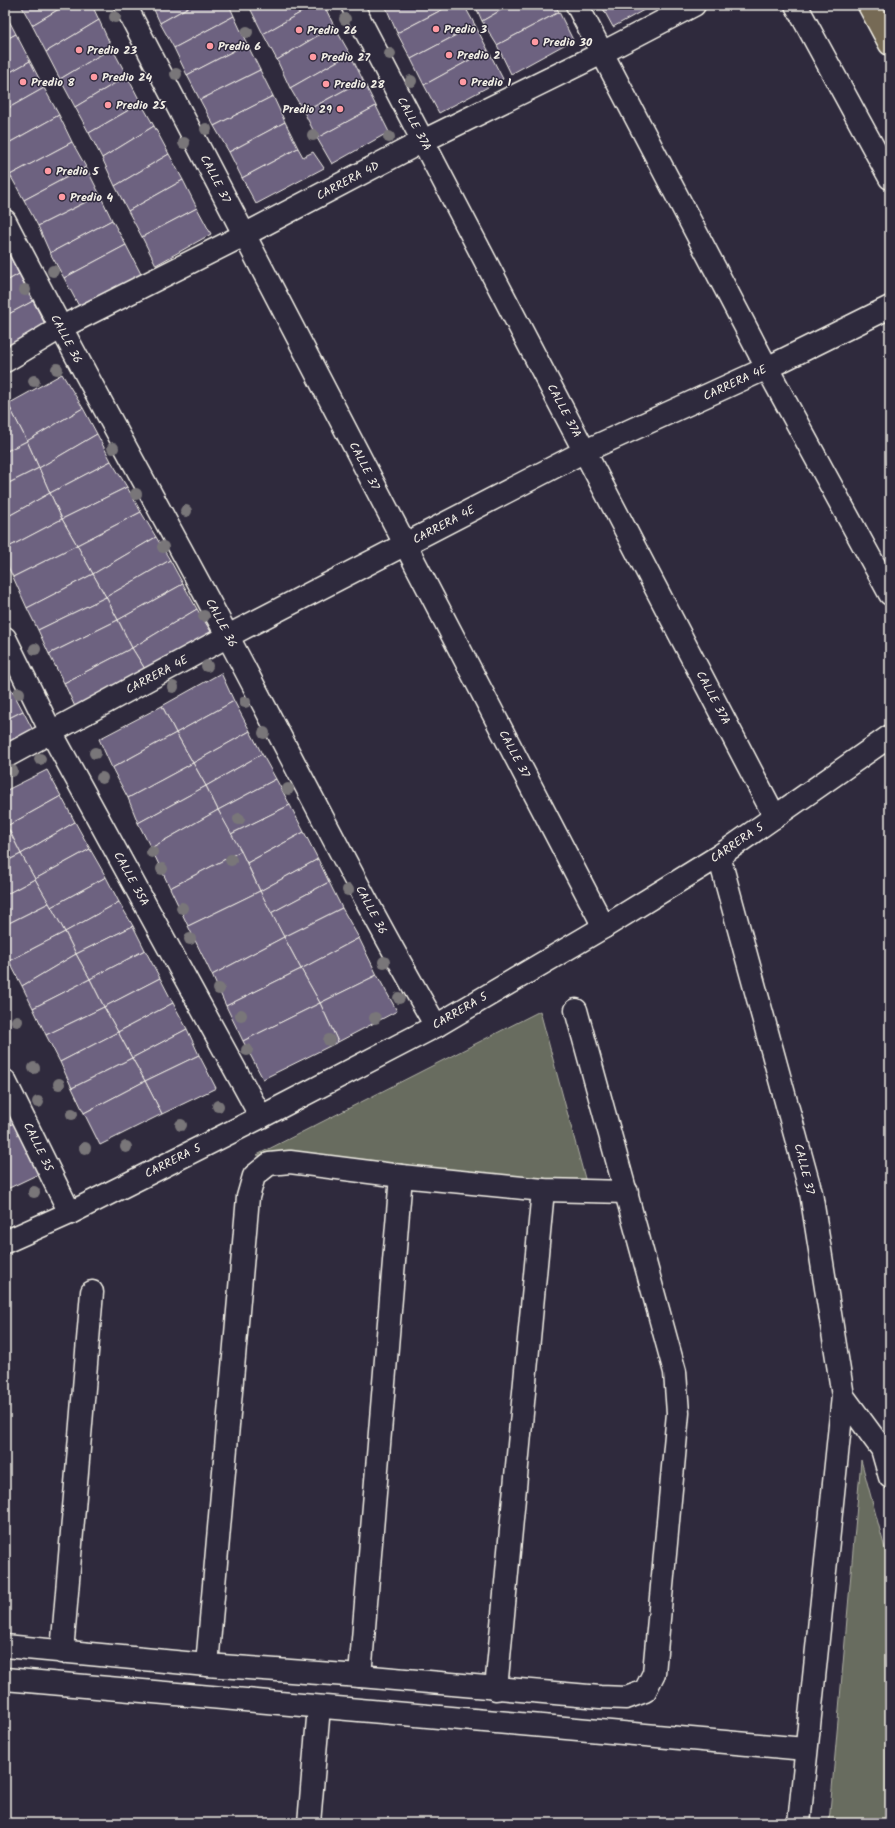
<svg xmlns="http://www.w3.org/2000/svg" width="895" height="1828" viewBox="0 0 895 1828" font-family="Kalam,sans-serif">
<style>
.green{fill:#676c5e;stroke:#aeaea3}
.building{fill:#6d6280;stroke:#f4f1e8}
.lines{fill:none;stroke-linecap:round;stroke-linejoin:round}
.minor-casing{stroke:#f4f1e8;stroke-width:25}
.major-casing{stroke:#f4f1e8;stroke-width:25}
.minor{stroke:#2f2a3d;stroke-width:22}
.major{stroke:#766a54;stroke-width:22}
.tree{fill:#797679}
.poi-dot{fill:#ff9aa2;stroke:#2f2a3d;stroke-width:1.5}
.labels{text-anchor:middle;dominant-baseline:central;stroke-width:3;stroke-linejoin:round;paint-order:stroke}
.poi-label{font-size:12px;font-weight:bold;fill:#f4f1e8;stroke:#2f2a3d;text-anchor:start}
.street-label{font-size:12px;fill:#f4f1e8;stroke:#2f2a3d}
</style>
<rect width="100%" height="100%" fill="#2f2a3d"/>
<filter id="ink" filterUnits="userSpaceOnUse"><feTurbulence type="fractalNoise" baseFrequency=".025" numOctaves="2"/><feDisplacementMap in="SourceGraphic" scale="8" xChannelSelector="R" yChannelSelector="G"/><feConvolveMatrix kernelMatrix="1 2 1 2 8 2 1 2 1" color-interpolation-filters="sRGB"/></filter>
<g filter="url(#ink)">
<g class="green">
<polygon points="540,1011 587,1186 257,1155"/>
<polygon points="861,1460 890,1567 890,1823 829,1823"/>
</g>
<g class="building">
<polygon points="21,5 66,5 32,25"/>
<polygon points="66,5 92,5 99,20 46,52 32,25"/>
<polygon points="152,5 192,5 160,23"/>
<polygon points="192,5 229,5 234,16 174,48 160,23"/>
<polygon points="255,5 314,5 263,34 250,8"/>
<polygon points="314,5 324,5 334,26 277,60 263,34"/>
<polygon points="385,5 451,5 397,33"/>
<polygon points="451,5 464,5 475,25 411,59 397,33"/>
<polygon points="475,5 510,5 482,21"/>
<polygon points="510,5 555,5 559,12 497,45 482,21"/>
<polygon points="601,5 653,5 613,27"/>
<polygon points="559,12 573,40 511,74 497,45"/>
<polygon points="5,13 16,34 5,40"/>
<polygon points="234,16 247,44 187,75 174,48"/>
<polygon points="99,20 112,48 60,79 46,52"/>
<polygon points="475,25 488,50 424,85 411,59"/>
<polygon points="334,26 350,54 290,88 277,60"/>
<polygon points="16,34 30,61 5,75 5,40"/>
<polygon points="247,44 260,70 200,100 187,75"/>
<polygon points="112,48 127,76 75,107 60,79"/>
<polygon points="488,50 503,79 439,113 424,85"/>
<polygon points="350,54 363,80 304,112 290,88"/>
<polygon points="30,61 44,88 5,110 5,75"/>
<polygon points="260,70 273,96 214,126 200,100"/>
<polygon points="127,76 141,103 89,133 75,107"/>
<polygon points="363,80 376,106 317,138 304,112"/>
<polygon points="44,88 59,115 5,145 5,110"/>
<polygon points="273,96 285,122 229,152 214,126"/>
<polygon points="141,103 154,126 102,158 89,133"/>
<polygon points="376,106 389,132 332,164 317,138"/>
<polygon points="59,115 72,142 10,175 5,164 5,145"/>
<polygon points="285,122 298,148 242,178 229,152"/>
<polygon points="154,126 169,154 115,186 102,158"/>
<polygon points="72,142 86,167 24,200 10,175"/>
<polygon points="298,148 303,157 313,152 324,168 256,204 242,178"/>
<polygon points="169,154 183,180 128,211 115,186"/>
<polygon points="86,167 100,195 38,226 24,200"/>
<polygon points="183,180 197,208 142,237 128,211"/>
<polygon points="100,195 112,220 50,253 38,226"/>
<polygon points="197,208 211,234 156,265 142,237"/>
<polygon points="112,220 126,245 64,278 50,253"/>
<polygon points="126,245 141,274 80,308 64,278"/>
<polygon points="5,247 19,274 5,282"/>
<polygon points="19,274 33,301 5,316 5,282"/>
<polygon points="33,301 47,328 5,351 5,316"/>
<polygon points="62,374 83,408 27,441 8,404"/>
<polygon points="8,404 27,441 5,452 5,406"/>
<polygon points="83,408 97,434 39,468 27,441"/>
<polygon points="97,434 111,461 50,493 39,468"/>
<polygon points="27,441 39,468 5,485 5,452"/>
<polygon points="111,461 127,487 62,519 50,493"/>
<polygon points="39,468 50,493 5,518 5,485"/>
<polygon points="127,487 141,512 77,545 62,519"/>
<polygon points="50,493 62,519 5,549 5,518"/>
<polygon points="141,512 156,537 93,574 77,545"/>
<polygon points="62,519 77,545 13,577 5,561 5,549"/>
<polygon points="156,537 170,560 106,597 93,574"/>
<polygon points="77,545 93,574 27,608 13,577"/>
<polygon points="170,560 183,584 118,620 106,597"/>
<polygon points="93,574 106,597 38,630 27,608"/>
<polygon points="183,584 197,609 132,648 118,620"/>
<polygon points="106,597 118,620 49,654 38,630"/>
<polygon points="197,609 215,638 148,674 132,648"/>
<polygon points="118,620 132,648 64,683 49,654"/>
<polygon points="132,648 148,674 77,711 64,683"/>
<polygon points="221,673 234,701 176,733 162,706"/>
<polygon points="8,683 23,711 5,720 5,685"/>
<polygon points="234,701 250,731 193,763 176,733"/>
<polygon points="162,706 176,733 112,768 99,739"/>
<polygon points="23,711 34,732 5,748 5,720"/>
<polygon points="250,731 262,754 206,786 193,763"/>
<polygon points="176,733 193,763 128,798 112,768"/>
<polygon points="262,754 276,779 218,810 206,786"/>
<polygon points="193,763 206,786 138,823 128,798"/>
<polygon points="47,770 61,796 7,826 5,822 5,791"/>
<polygon points="276,779 290,805 231,834 218,810"/>
<polygon points="206,786 218,810 151,848 138,823"/>
<polygon points="61,796 75,822 21,854 7,826"/>
<polygon points="290,805 304,832 247,863 231,834"/>
<polygon points="218,810 241,851 170,888 151,848"/>
<polygon points="75,822 90,849 35,879 21,854"/>
<polygon points="7,826 21,854 5,862 5,827"/>
<polygon points="304,832 318,859 260,891 247,863"/>
<polygon points="90,849 106,877 51,907 35,879"/>
<polygon points="241,851 260,891 188,926 170,888"/>
<polygon points="21,854 35,879 5,895 5,862"/>
<polygon points="318,859 329,882 271,913 260,891"/>
<polygon points="106,877 119,902 65,932 51,907"/>
<polygon points="35,879 49,903 5,925 5,895"/>
<polygon points="329,882 342,908 284,937 271,913"/>
<polygon points="260,891 284,937 212,975 188,926"/>
<polygon points="119,902 133,926 76,954 65,932"/>
<polygon points="49,903 65,932 9,961 5,953 5,925"/>
<polygon points="342,908 359,938 301,969 284,937"/>
<polygon points="133,926 145,950 90,979 76,954"/>
<polygon points="65,932 76,954 22,986 9,961"/>
<polygon points="284,937 301,969 226,1006 212,975"/>
<polygon points="359,938 377,975 320,1003 301,969"/>
<polygon points="145,950 160,978 104,1007 90,979"/>
<polygon points="76,954 90,979 33,1008 22,986"/>
<polygon points="301,969 320,1003 243,1041 226,1006"/>
<polygon points="377,975 397,1011 338,1042 320,1003"/>
<polygon points="160,978 173,1003 118,1032 104,1007"/>
<polygon points="90,979 104,1007 46,1035 33,1008"/>
<polygon points="173,1003 187,1029 132,1058 118,1032"/>
<polygon points="320,1003 338,1042 263,1079 243,1041"/>
<polygon points="104,1007 118,1032 60,1062 46,1035"/>
<polygon points="187,1029 199,1055 145,1081 132,1058"/>
<polygon points="118,1032 132,1058 72,1088 60,1062"/>
<polygon points="199,1055 216,1088 162,1114 145,1081"/>
<polygon points="132,1058 145,1081 84,1113 72,1088"/>
<polygon points="145,1081 162,1114 100,1145 84,1113"/>
<polygon points="5,1092 19,1120 5,1128"/>
<polygon points="19,1120 45,1171 5,1190 5,1128"/>
</g>
<g class="lines">
<defs>
<g id="minor">
<polyline points="125,5 604,927"/>
<polyline points="352,5 775,817"/>
<polyline points="577,5 767,368 890,594"/>
<polyline points="796,5 890,178"/>
<path d="M 5,221 C 77,361 154,498 228,637 C 297,767 362,898 436,1026"/>
<polyline points="5,361 60,328 244,235 423,141 602,53 694,5"/>
<polyline points="5,638 51,732 261,1117"/>
<polyline points="5,757 228,636 585,451 767,368 890,307"/>
<polyline points="719,856 811,1193 843,1396 882,1449 890,1477"/>
<polyline points="5,1081 70,1213"/>
<polyline points="5,1242 70,1213 261,1117 436,1026 604,927 719,856 890,736"/>
<polyline points="5,1646 207,1665 360,1676 600,1697 626,1698 645,1691 654,1673 678,1413 675,1372 576,1010"/>
<polyline points="62,1652 92,1292"/>
<polyline points="207,1665 248,1197 254,1176 269,1164 290,1162 401,1176 543,1190 627,1192"/>
<polyline points="360,1676 401,1176"/>
<polyline points="5,1679 805,1749"/>
<polyline points="496,1689 543,1190"/>
<polyline points="309,1823 319,1707"/>
<polyline points="799,1823 843,1396"/>
</g>
<polyline id="major" points="869,5 890,44"/>
</defs>
<use href="#minor" class="minor-casing"/>
<use href="#major" class="major-casing"/>
<use href="#minor" class="minor"/>
<use href="#major" class="major"/>
</g>
<g class="tree">
<circle cx="115" cy="17" r="6"/>
<circle cx="345" cy="19" r="6"/>
<circle cx="247" cy="32" r="6"/>
<circle cx="390" cy="54" r="6"/>
<circle cx="176" cy="74" r="6"/>
<circle cx="411" cy="81" r="6"/>
<circle cx="206" cy="129" r="6"/>
<circle cx="313" cy="135" r="6"/>
<circle cx="389" cy="137" r="6"/>
<circle cx="184" cy="143" r="6"/>
<circle cx="53" cy="271" r="6"/>
<circle cx="25" cy="290" r="6"/>
<circle cx="57" cy="369" r="6"/>
<circle cx="34" cy="381" r="6"/>
<circle cx="113" cy="448" r="6"/>
<circle cx="136" cy="494" r="6"/>
<circle cx="186" cy="511" r="6"/>
<circle cx="163" cy="547" r="6"/>
<circle cx="204" cy="616" r="6"/>
<circle cx="35" cy="649" r="6"/>
<circle cx="207" cy="666" r="6"/>
<circle cx="173" cy="687" r="6"/>
<circle cx="19" cy="693" r="6"/>
<circle cx="245" cy="702" r="6"/>
<circle cx="264" cy="733" r="6"/>
<circle cx="95" cy="753" r="6"/>
<circle cx="40" cy="759" r="6"/>
<circle cx="12" cy="771" r="6"/>
<circle cx="102" cy="778" r="6"/>
<circle cx="288" cy="789" r="6"/>
<circle cx="239" cy="819" r="6"/>
<circle cx="152" cy="852" r="6"/>
<circle cx="231" cy="860" r="6"/>
<circle cx="162" cy="869" r="6"/>
<circle cx="348" cy="890" r="6"/>
<circle cx="182" cy="908" r="6"/>
<circle cx="190" cy="939" r="6"/>
<circle cx="384" cy="962" r="6"/>
<circle cx="219" cy="989" r="6"/>
<circle cx="399" cy="998" r="6"/>
<circle cx="241" cy="1015" r="6"/>
<circle cx="375" cy="1018" r="6"/>
<circle cx="17" cy="1021" r="6"/>
<circle cx="329" cy="1040" r="6"/>
<circle cx="247" cy="1050" r="6"/>
<circle cx="34" cy="1068" r="6"/>
<circle cx="59" cy="1084" r="6"/>
<circle cx="38" cy="1102" r="6"/>
<circle cx="218" cy="1106" r="6"/>
<circle cx="72" cy="1114" r="6"/>
<circle cx="181" cy="1125" r="6"/>
<circle cx="126" cy="1147" r="6"/>
<circle cx="85" cy="1148" r="6"/>
<circle cx="34" cy="1192" r="6"/>
</g>
</g>
<g class="poi-dot">
<circle cx="436" cy="29" r="4"/>
<circle cx="299" cy="30" r="4"/>
<circle cx="535" cy="42" r="4"/>
<circle cx="210" cy="46" r="4"/>
<circle cx="79" cy="50" r="4"/>
<circle cx="449" cy="55" r="4"/>
<circle cx="313" cy="57" r="4"/>
<circle cx="94" cy="77" r="4"/>
<circle cx="23" cy="82" r="4"/>
<circle cx="463" cy="82" r="4"/>
<circle cx="326" cy="84" r="4"/>
<circle cx="108" cy="105" r="4"/>
<circle cx="340" cy="109" r="4"/>
<circle cx="48" cy="171" r="4"/>
<circle cx="62" cy="197" r="4"/>
</g>
<g class="labels">
<g class="poi-label">
<text x="444" y="29">Predio 3</text>
<text x="307" y="30">Predio 26</text>
<text x="543" y="42">Predio 30</text>
<text x="218" y="46">Predio 6</text>
<text x="87" y="50">Predio 23</text>
<text x="457" y="55">Predio 2</text>
<text x="321" y="57">Predio 27</text>
<text x="102" y="77">Predio 24</text>
<text x="31" y="82">Predio 8</text>
<text x="471" y="82">Predio 1</text>
<text x="334" y="84">Predio 28</text>
<text x="116" y="105">Predio 25</text>
<text x="332" y="109" text-anchor="end">Predio 29</text>
<text x="56" y="171">Predio 5</text>
<text x="70" y="197">Predio 4</text>
</g>
<g class="street-label">
<text transform="translate(414 124) rotate(62)">CALLE 37A</text>
<text transform="translate(215 179) rotate(63)">CALLE 37</text>
<text transform="translate(348 181) rotate(-28)">CARRERA 4D</text>
<text transform="translate(66 339) rotate(62)">CALLE 36</text>
<text transform="translate(735 383) rotate(-25)">CARRERA 4E</text>
<text transform="translate(564 411) rotate(62)">CALLE 37A</text>
<text transform="translate(364 466) rotate(63)">CALLE 37</text>
<text transform="translate(444 525) rotate(-28)">CARRERA 4E</text>
<text transform="translate(221 623) rotate(62)">CALLE 36</text>
<text transform="translate(157 675) rotate(-28)">CARRERA 4E</text>
<text transform="translate(713 698) rotate(62)">CALLE 37A</text>
<text transform="translate(514 754) rotate(62)">CALLE 37</text>
<text transform="translate(737 843) rotate(-34)">CARRERA 5</text>
<text transform="translate(131 879) rotate(61)">CALLE 35A</text>
<text transform="translate(371 910) rotate(62)">CALLE 36</text>
<text transform="translate(460 1011) rotate(-30)">CARRERA 5</text>
<text transform="translate(38 1147) rotate(64)">CALLE 35</text>
<text transform="translate(173 1161) rotate(-27)">CARRERA 5</text>
<text transform="translate(804 1169) rotate(76)">CALLE 37</text>
</g>
</g>
<rect width="895" height="1828" fill="none" stroke="#2f2a3d" stroke-width="20"/>
<rect x="10" y="10" width="875" height="1808" fill="none" stroke="#f4f1e8" stroke-width="1.5" filter="url(#ink)"/>
</svg>
